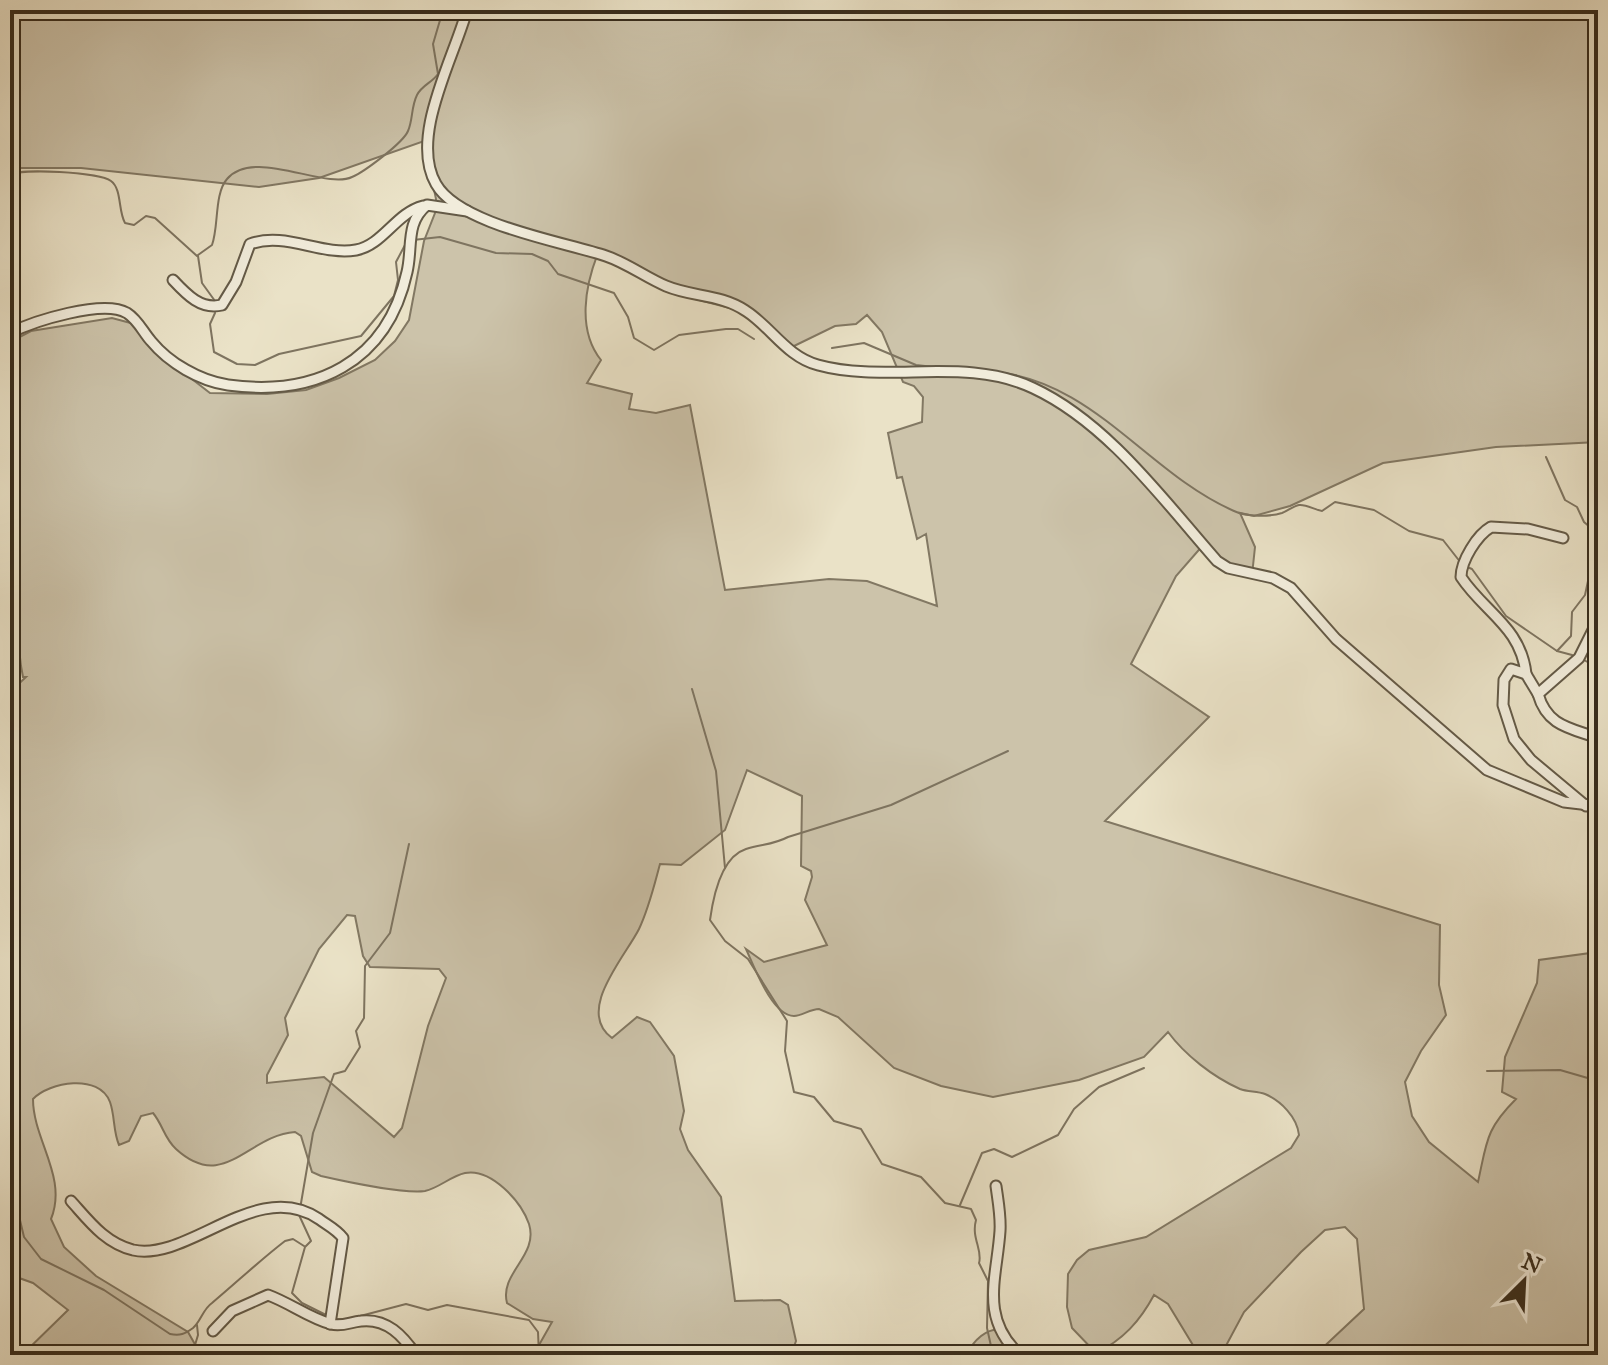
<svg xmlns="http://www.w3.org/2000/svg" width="1608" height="1365" viewBox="0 0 1608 1365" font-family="'IM FELL Great Primer',serif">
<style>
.green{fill:#ccc3aa;stroke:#827863;stroke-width:2;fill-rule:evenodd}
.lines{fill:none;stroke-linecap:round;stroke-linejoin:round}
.stream{stroke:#7e7460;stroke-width:2}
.minor-casing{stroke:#645a47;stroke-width:13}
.minor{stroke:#f1ecdb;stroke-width:9}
</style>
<rect width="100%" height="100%" fill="#eae2c7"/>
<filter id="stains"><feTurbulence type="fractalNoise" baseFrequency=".0025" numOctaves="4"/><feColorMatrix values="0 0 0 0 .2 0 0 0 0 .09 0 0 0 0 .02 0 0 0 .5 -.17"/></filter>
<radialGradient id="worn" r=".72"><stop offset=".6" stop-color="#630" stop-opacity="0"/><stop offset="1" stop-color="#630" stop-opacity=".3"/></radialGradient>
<g class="green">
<path d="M 10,10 L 1598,10 L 1598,442 L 1496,447 L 1383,463 L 1290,506 L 1254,516 L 1240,513 L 1255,547 L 1252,575 L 1225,563 L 1204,544 L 1176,576 L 1131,664 L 1209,717 L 1105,821 L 1440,925 L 1439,985 L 1446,1015 L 1421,1051 L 1405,1082 L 1412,1116 L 1429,1142 L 1478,1182 C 1487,1142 1485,1130 1516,1099 L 1502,1092 L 1505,1057 L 1537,983 L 1539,960 L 1598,952 L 1598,1355 L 1315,1355 L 1364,1309 L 1357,1239 L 1345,1227 L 1325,1230 L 1301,1252 L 1244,1312 L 1221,1355 L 1199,1355 L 1168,1304 L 1154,1295 C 1140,1321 1123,1340 1096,1353 L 1072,1328 L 1067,1307 L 1068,1274 L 1077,1260 L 1089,1250 L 1146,1237 L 1291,1148 L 1299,1135 C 1297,1117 1281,1101 1265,1094 C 1257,1091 1248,1092 1240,1089 C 1213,1077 1185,1055 1168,1032 L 1144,1057 L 1079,1080 L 993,1097 L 941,1086 L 894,1068 L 838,1017 L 819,1009 C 810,1009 802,1016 794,1016 C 772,1016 754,966 746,949 L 764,962 L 827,945 L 805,900 L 812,877 L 811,871 L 801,866 L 802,796 L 747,770 L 725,830 L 681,865 L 660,864 C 654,886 649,908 639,929 C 625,957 575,1011 612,1038 L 637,1017 L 650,1022 L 674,1056 L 684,1111 L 680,1129 L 688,1150 L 721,1197 L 735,1301 L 780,1300 L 788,1305 L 796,1341 L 791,1355 L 539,1355 L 539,1345 L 552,1322 L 533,1319 L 507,1303 C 499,1273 539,1256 529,1224 C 521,1201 491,1168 465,1173 C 451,1176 439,1188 425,1191 C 404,1194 343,1181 321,1176 L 312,1172 L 301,1136 L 295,1132 C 248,1135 224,1193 176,1149 C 164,1138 163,1125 153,1113 L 141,1116 L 129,1141 L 119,1145 C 113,1131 115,1116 110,1102 C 99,1073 49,1082 33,1099 C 33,1140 68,1177 51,1219 L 64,1247 L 96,1276 L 188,1332 L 201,1355 L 22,1355 L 68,1310 L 33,1283 L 19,1278 L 10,1285 L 10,692 L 26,677 L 23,677 L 21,666 L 10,572 L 10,342 L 31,331 L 112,318 L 138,325 L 179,369 L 210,393 L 267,394 L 306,390 L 339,378 L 375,360 L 395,341 L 409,320 L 424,241 L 435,213 L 436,199 L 424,141 L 319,178 L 259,187 L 81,168 L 19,168 L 10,173 ZM 598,253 L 684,296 L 745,312 L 792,347 L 835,326 L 856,324 L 867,315 L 882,332 L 903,382 L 914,386 L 923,397 L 922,422 L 888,433 L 897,478 L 902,477 L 917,539 L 926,534 L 937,606 L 867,581 L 829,579 L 725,590 L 690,405 L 656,413 L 629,409 L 632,394 L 587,383 L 601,360 C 577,330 585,286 598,253 ZM 347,915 L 355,916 L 363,956 L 370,967 L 439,969 L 446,978 L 428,1026 L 402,1128 L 394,1137 L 324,1077 L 267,1083 L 267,1075 L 288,1035 L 285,1018 L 319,949 Z"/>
<path d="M 999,1329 L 1029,1355 L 966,1355 C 973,1342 983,1330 999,1329 Z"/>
</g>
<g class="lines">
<g class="stream">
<path d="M 10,175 C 20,168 99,172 111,181 C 122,189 118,211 125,223 L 134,225 L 146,216 L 155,218 L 197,256"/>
<polyline points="413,240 440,237 496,253 532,254 548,261 558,274 614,293 628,317 634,338 654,350 679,335 726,329 738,329 754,339"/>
<path d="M 198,255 L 212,245 C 219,226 214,194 227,179 C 253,147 325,190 352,177 C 364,172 403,143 408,131 C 413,120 411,107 417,95 C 422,85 433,82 438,74 L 433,44 L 443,10"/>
<polyline points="198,256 202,283 215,301"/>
<polyline points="215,313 210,324 214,352 237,364 255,365 279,354 361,336 394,296 398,280 396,262 405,245"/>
<polyline points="832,348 864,343 916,365 934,367"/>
<path d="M 988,371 C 1093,378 1145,472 1234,511 C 1247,517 1269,517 1282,513 C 1288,511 1293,506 1299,505 C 1306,504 1315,510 1322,511 L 1335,502 L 1374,510 L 1409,531 L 1443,540 L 1461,563"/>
<polyline points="1546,457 1565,500 1577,507 1584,522 1598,534"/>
<polyline points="1467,567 1472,569 1506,616 1557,651 1572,655"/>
<polyline points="1557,651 1571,636 1572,612 1585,595 1588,581 1598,572"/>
<polyline points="1584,660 1598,668"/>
<polyline points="692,689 716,771 725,868"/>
<polyline points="1487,1071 1560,1070 1598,1081"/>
<path d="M 10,1184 L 20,1199 L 19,1216 L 24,1237 L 41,1259 L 104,1290 L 170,1334 C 180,1336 185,1334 193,1328 C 201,1321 203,1309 212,1303 C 236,1283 259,1261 285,1241 L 293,1239 L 304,1246"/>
<polyline points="960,1205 982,1153 994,1149 1012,1157 1058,1135 1074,1109 1099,1087 1144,1068"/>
<polyline points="300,1209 313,1133 334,1074 345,1071 360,1047 356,1031 364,1018 365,966 390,933 409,844"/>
<polyline points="299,1215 311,1241 305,1247 292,1293 302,1303 328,1316"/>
<polyline points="334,1319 345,1320 406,1304 428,1310 447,1305 529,1320 538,1332 539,1355"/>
<polyline points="192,1355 198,1335 197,1325"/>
<path d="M 993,1355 L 987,1328 L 988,1281 L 979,1263 C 983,1250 971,1238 976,1220 L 971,1209 L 945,1203 L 921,1177 L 882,1164 L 861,1129 L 834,1121 L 814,1097 L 794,1092 L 785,1051 L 787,1021 L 748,959 L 725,941 L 710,920 C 713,898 721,857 746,849 C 761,844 773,845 788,837 L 891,805 L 1008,751"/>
<polyline points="1392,1355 1392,1354"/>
</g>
<defs>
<g id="minor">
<path d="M 467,10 C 454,58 409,137 436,184 C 459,225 565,242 606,256 C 627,263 645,277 666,286 C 692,297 721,294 746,311 C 771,327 787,357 818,365 C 887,384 965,356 1033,388 C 1108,423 1164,501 1217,561 L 1228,568 L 1273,578 L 1291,588 L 1336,639 L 1487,770 L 1564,802 L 1598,806"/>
<path d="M 173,280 C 187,295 201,310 222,305 L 236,282 L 250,244 C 285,231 321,256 356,250 C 383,245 396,213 423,206"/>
<path d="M 10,333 C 34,321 103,299 127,313 C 138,320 143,332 151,341 C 169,363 200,381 228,385 C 315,397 387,363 407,272 C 413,247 405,223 427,205 L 467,211"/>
<path d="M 1563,538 L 1528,529 L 1491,527 C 1477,535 1461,561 1461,577 C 1484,612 1521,627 1526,674 L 1511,669 L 1504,680 L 1503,705 L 1514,739 L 1531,760 L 1586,806"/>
<path d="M 1598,620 L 1579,658 L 1538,694 C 1547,726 1570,728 1598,738"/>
<polyline points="1526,674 1538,694"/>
<path d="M 996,1186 C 998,1201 1001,1216 1000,1231 C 997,1277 979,1318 1020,1355"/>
<path d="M 71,1201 C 89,1221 105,1243 133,1250 C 189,1262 257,1177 319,1219 C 327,1225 336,1229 343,1238 L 330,1324"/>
<path d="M 213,1331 L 232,1311 L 268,1295 C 290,1303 309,1318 331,1324 C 342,1327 350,1322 361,1321 C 387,1318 403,1336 416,1355"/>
</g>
</defs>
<use href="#minor" class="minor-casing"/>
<use href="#minor" class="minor"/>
</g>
<rect width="1608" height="1365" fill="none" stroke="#eae2c7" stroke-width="40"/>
<rect x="12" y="12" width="1584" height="1341" fill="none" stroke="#372c1c" stroke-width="4"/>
<rect x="20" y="20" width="1568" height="1325" fill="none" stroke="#372c1c" stroke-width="2"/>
<g transform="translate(1524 1281) rotate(24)" stroke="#f1ecdb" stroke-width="6" paint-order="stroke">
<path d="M0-6L14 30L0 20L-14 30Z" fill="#372c1c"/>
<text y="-12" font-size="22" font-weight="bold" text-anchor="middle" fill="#372c1c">N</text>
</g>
<rect width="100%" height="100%" filter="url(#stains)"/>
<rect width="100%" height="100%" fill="url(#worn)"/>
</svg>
